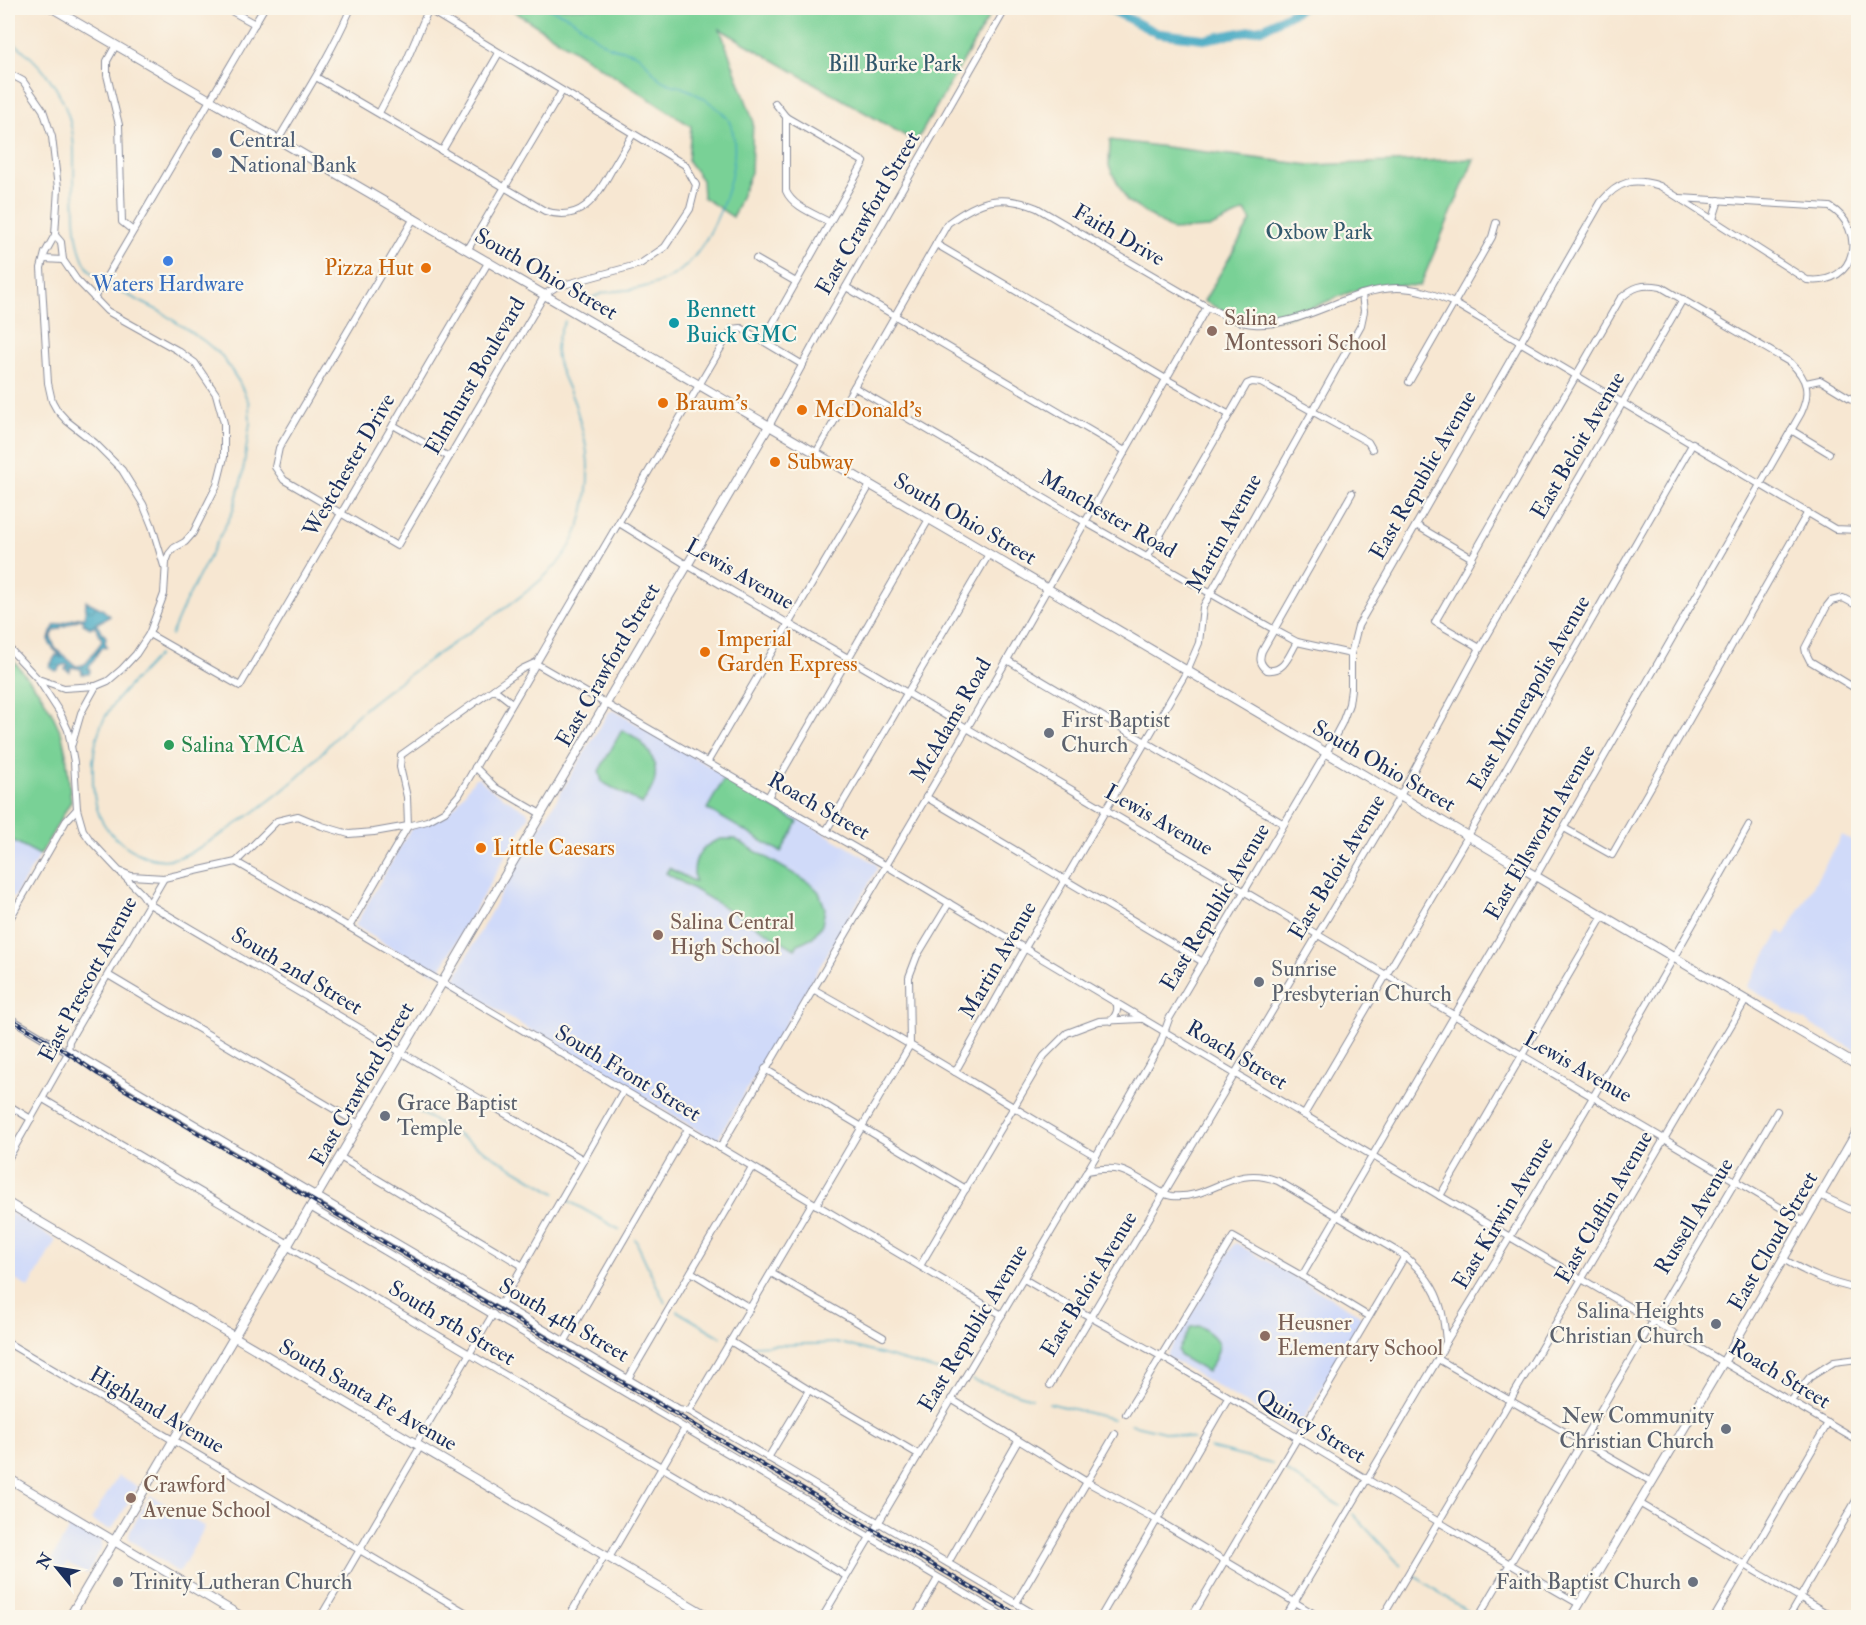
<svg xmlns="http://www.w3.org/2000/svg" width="1866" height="1625" viewBox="0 0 1866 1625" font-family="'IM FELL Double Pica',serif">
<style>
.built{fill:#d0daf9}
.park{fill:#79d196;stroke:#4a807a;stroke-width:1.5}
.water{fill:url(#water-waves);stroke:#2e6c90;stroke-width:1.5;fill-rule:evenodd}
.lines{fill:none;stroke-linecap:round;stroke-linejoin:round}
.stream{stroke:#42a8c2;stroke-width:1.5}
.river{stroke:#42a8c2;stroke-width:9}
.minor-casing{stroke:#898b98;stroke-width:8}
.major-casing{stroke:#898b98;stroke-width:10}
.minor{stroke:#fff;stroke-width:6}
.major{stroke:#fff;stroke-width:8}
.rail-casing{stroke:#1b2f5e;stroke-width:4}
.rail{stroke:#fbf7ec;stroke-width:1.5;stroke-dasharray:4.5;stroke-linecap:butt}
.service-dot{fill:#5c6f8a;stroke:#fbf7ec;stroke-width:2}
.shop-dot{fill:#3f7fe0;stroke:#fbf7ec;stroke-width:2}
.food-dot{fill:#e8710a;stroke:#fbf7ec;stroke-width:2}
.culture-dot{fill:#0f9aa8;stroke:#fbf7ec;stroke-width:2}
.education-dot{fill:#8d6e63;stroke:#fbf7ec;stroke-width:2}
.worship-dot{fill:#6b7280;stroke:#fbf7ec;stroke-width:2}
.leisure-dot{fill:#2e9e5b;stroke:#fbf7ec;stroke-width:2}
.labels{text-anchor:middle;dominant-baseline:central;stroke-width:4.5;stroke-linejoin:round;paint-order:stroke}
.park-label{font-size:22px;fill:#32586c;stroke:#fbf7ec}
.service-label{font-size:22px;fill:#4e5e75;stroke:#fbf7ec;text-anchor:start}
.street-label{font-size:22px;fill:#1b2f5e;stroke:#fbf7ec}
.food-label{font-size:22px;fill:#c56008;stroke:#fbf7ec;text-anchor:start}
.shop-label{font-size:22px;fill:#366cbe;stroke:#fbf7ec}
.culture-label{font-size:22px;fill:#0d838f;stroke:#fbf7ec;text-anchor:start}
.education-label{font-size:22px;fill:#785e54;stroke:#fbf7ec;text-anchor:start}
.worship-label{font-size:22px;fill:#5b616d;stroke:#fbf7ec;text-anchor:start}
.leisure-label{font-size:22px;fill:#27864d;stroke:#fbf7ec;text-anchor:start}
</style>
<defs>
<pattern id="water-waves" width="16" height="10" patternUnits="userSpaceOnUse" patternTransform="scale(1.5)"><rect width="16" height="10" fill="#42a8c2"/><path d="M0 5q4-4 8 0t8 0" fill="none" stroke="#3689a1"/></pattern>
</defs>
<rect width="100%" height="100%" fill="#fbf7ec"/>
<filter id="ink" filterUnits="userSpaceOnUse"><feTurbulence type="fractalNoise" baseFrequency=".0167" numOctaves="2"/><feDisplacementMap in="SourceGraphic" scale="12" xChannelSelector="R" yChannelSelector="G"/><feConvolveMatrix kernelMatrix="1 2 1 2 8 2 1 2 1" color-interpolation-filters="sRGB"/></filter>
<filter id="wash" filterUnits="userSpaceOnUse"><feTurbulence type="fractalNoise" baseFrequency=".008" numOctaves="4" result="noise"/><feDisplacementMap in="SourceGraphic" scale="24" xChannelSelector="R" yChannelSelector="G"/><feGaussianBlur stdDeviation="1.35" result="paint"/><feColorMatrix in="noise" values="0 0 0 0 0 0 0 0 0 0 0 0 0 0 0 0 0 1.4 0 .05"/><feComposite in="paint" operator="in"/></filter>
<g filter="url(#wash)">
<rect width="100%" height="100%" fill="#f7e7d2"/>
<g class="built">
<polygon points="611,711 615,711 875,863 877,866 877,870 717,1140 713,1139 455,985 453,982 501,893 608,713"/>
<polygon points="475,778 479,778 492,790 527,811 529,816 440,970 435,973 431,972 357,927 355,925 410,830 413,827 446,815 457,804"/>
<polygon points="1842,835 1858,844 1858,1052 1747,987 1780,931 1785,935"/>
<polygon points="8,838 40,855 14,898 8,894"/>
<polygon points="8,1211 56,1240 29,1288 8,1275"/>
<polygon points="1236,1243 1360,1315 1362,1318 1298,1429 1294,1432 1168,1357 1166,1355 1233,1245"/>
<polygon points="118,1476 138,1487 113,1528 107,1529 91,1520"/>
<polygon points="150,1495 205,1527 179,1573 129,1539 129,1533"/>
<polygon points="73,1522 102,1541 102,1547 87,1574 67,1563 61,1573 48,1565"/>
</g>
<g class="park">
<polygon points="509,8 994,8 916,142 720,29 753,120 751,172 733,217 703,197 702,180 688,161 691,126"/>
<path d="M 1110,140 L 1310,165 L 1474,159 L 1420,286 C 1400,285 1380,284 1360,289 C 1324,299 1290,325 1251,320 C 1234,318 1219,309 1204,301 L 1251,221 L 1245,211 L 1209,228 L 1172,230 L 1127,201 L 1109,166 Z"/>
<polygon points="8,654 40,693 51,711 62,735 66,753 71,801 40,855 8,838"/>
<path d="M 622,730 C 641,738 658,756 655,778 C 654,788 647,796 642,804 L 602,782 L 599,771 Z"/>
<polygon points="724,779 798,822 781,852 707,809"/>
<path d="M 721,839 L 735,839 L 811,884 L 819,892 L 825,908 L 822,925 L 813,937 L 798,944 L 795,949 L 666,873 L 669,868 L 695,882 C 691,860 699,846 721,839 Z"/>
<path d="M 1199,1326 C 1224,1340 1223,1349 1207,1372 L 1180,1356 L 1178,1350 L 1191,1327 Z"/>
</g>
<path class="water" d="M 86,601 L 102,609 L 110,616 L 96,624 L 106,637 L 105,643 L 107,646 C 96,648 96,660 89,667 L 90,671 L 89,674 L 82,674 L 81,669 L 71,667 L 70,672 L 65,669 L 67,666 L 69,666 L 67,664 L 60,666 L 58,670 L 56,671 L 49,667 L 56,655 L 63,658 C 49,645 44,643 55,625 C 66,624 74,616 85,617 ZM 81,619 L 84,620 L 83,624 L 90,628 L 94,626 L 95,626 L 102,640 C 100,647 96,648 93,653 C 88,661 87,666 76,666 L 55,648 L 51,637 L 55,630 L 60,629 L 60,627 C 69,626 73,620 81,619 Z"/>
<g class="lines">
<g class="stream">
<path d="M 547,8 C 555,11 564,14 572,19 C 584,27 595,39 608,46 C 618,51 629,49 638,55 C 647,62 652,72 660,79 C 666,84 673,85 681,87 C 695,92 722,108 729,121 C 748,159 713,245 681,270 C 670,279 655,285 640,288 C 628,291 616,290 604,293 C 597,295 590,299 584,303"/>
<path d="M 8,38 C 40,62 64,89 72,130 C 80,169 61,260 102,281"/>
<polyline points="106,284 161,312 204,341 222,356 239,382 249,403 250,423 242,478 233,511 185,603 171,635"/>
<path d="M 158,655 C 137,680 110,699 99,731 C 91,754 90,794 100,817 C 107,832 121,844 136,852 C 149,859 165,862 180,857 C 195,852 211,840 225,832 C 250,815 275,798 298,777 C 323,754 343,725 370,704 C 399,681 430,659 461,638 C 493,616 546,583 567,551 C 588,519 593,469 583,433 C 580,421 577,409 573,399 C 566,383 557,367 556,350 C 556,340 560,331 565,321"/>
<polyline points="1853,840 1858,837"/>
<polyline points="416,1110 555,1193"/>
<polyline points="569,1201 620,1230"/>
<polyline points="635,1239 665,1303"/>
<polyline points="677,1311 721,1337"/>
<polyline points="748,1346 840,1343 951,1374"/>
<polyline points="972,1380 1032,1398"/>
<polyline points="1049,1403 1113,1419"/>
<polyline points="1131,1424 1193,1439"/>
<polyline points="1210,1448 1272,1464"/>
<polyline points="1286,1471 1340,1506"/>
<polyline points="1353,1514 1401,1566"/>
<polyline points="1415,1576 1471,1614"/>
</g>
<polyline class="river" points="1108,8 1157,33 1207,39 1264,28 1301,8"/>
</g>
</g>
<g filter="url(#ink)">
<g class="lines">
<defs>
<g id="minor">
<polyline points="226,8 255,24"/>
<polyline points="116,45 107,61 107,75 119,125 122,222 132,230"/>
<polyline points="8,73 23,81 43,110 52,137 58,188 55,235 61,242 63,260 76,279 107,311 177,350 195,363 216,394 224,423 224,457 217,485 193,533 185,542 174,548 169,554 166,562 164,594 149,634 136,654 122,669 108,681 96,686 81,713 72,744"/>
<path d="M 316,77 L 545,211 C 581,223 596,198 611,171 C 618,159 626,146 633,134"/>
<polyline points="379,113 406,62 429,8"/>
<path d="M 786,117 L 786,191 C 793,207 815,214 829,222"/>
<path d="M 278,140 C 304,96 331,54 351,8"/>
<polyline points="442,151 499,53"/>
<polyline points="414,218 279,448 275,467 284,480 397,546 545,294 556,287 640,264 665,247 690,209 696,185 685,165 426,8"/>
<polyline points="1713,219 1719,200"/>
<polyline points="55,235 45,253 41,268 48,383 52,401 57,410 67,421 95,443 122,470 143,504 152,526 164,566"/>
<polyline points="936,244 1166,379 1228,414"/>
<polyline points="468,249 562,91"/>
<polyline points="44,259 63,260"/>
<polyline points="756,259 796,282"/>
<polyline points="846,287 1125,451"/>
<polyline points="94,298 264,8"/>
<polyline points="763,341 864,162 786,117 775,103"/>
<polyline points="1409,382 1492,237 1496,223"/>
<polyline points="1806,383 1820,380 1858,403"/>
<polyline points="854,387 1085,522 1273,629 1297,642 1351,654"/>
<polyline points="393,425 449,457"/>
<polyline points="769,426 824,325 1006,8"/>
<polyline points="1791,430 1829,453"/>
<path d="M 816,453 L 948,223 C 980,200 1000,193 1037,208 L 1207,307 C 1222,314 1237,323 1254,324 C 1304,327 1347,289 1397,288 C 1418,288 1436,295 1454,303 L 1835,529 L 1858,530"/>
<polyline points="619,523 687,565 848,658 1805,1222"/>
<polyline points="1416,525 1472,558"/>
<polyline points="1147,558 1247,384 1252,382 1261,383 1368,442 1372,449"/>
<polyline points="1858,606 1843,598 1831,601 1827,606 1805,648 1806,653 1810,661 1858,690"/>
<polyline points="149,634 240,686 489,261"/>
<path d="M 1297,642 C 1289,655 1285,672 1267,670 C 1260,664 1259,659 1262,651 L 1352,493"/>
<polyline points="8,647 38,679 60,713 68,730 74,762 77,809 83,830 90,840 119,871 131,876 164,878 236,862 277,821 298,816 322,826 349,834 374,832 408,826 427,821 445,811 459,795 732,329 741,328 803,365"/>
<polyline points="1007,660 1284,824"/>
<polyline points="38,679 64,688 96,686"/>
<polyline points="494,689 512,703"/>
<polyline points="708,761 870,485"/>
<polyline points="475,767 496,788 541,814"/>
<polyline points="768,797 929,519"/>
<polyline points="926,797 1203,962"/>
<polyline points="1564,828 1612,855 1808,512"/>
<polyline points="826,831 989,554"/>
<polyline points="236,862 349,927 1002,1315"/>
<polyline points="122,874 142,894 149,904 584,1160"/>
<polyline points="8,922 66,821 77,809"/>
<polyline points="349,927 408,826 407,797 400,767 401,755 522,669 535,663 885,865 1440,1196 1858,1441"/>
<polyline points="108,975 359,1124"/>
<path d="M 813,989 C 909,1042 1001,1101 1096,1156"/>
<polyline points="8,1017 68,1053"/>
<path d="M 1111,1021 C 1116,1015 1119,1010 1116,1002"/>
<polyline points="69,1050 679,1409 689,1411 1041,1618"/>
<polyline points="765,1069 966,1189"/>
<polyline points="955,1072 1025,948 1187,671 1199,643 1203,607 1361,325 1364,311 1362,294"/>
<polyline points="43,1099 289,1244 290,1248 846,1576"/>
<polyline points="8,1105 31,1119"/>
<polyline points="1304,1115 1468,836 1693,443"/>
<polyline points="720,1148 1007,660 1207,307"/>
<polyline points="340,1157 523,1266"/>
<polyline points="8,1159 68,1053 69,1041 164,878"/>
<path d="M 1087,1171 C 1118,1165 1125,1170 1151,1186 C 1157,1190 1164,1195 1172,1196 C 1213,1200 1232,1163 1278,1181 L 1405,1256 C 1435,1282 1443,1302 1446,1342"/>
<polyline points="1820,1195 1858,1213"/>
<polyline points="1440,1196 1603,916"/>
<polyline points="816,1205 910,1045 909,977 917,956 949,903"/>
<polyline points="310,1207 1007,1618"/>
<path d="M 1783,1259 C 1809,1274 1829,1283 1858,1289"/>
<polyline points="920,1266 1044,1056 1067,1033 1099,1021 1141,1019"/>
<polyline points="691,1272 750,1308"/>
<polyline points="771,1273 883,1337"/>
<path d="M 1302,1276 L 1536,876 L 1801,413 C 1811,392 1807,379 1791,363 L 1661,287 C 1642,284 1634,286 1620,299 L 1435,622 L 1480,648"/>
<path d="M 1024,1279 C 1069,1306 1116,1331 1162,1357 C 1301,1439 1439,1524 1579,1604"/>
<polyline points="501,1304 623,1091"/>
<polyline points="565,1341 688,1129"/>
<polyline points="730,1341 809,1390 918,1454"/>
<polyline points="8,1343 475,1618"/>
<polyline points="1438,1359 1652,1482"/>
<polyline points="628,1379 752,1167"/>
<polyline points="1050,1385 1400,796 1480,648 1683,299"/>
<polyline points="951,1399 1087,1482 1157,1520 1321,1618"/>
<polyline points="1791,1401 1810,1377 1834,1362 1858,1359"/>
<polyline points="689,1411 812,1203"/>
<polyline points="1126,1414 1233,1237 1302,1276 1368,1316"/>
<polyline points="416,1444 493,1314"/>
<polyline points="768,1458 809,1390"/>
<polyline points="1639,1503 1835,1618"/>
<polyline points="609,1558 685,1428"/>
<polyline points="948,1563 1018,1441"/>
<polyline points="1016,1603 1115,1434"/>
<polyline points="72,1612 82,1618"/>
<polyline points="8,1613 15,1618"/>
<polyline points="320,1618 420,1447"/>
<polyline points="568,1618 605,1555"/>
<path d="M 822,1618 L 1096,1156 L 1160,1044 L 1169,1019 L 1326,753 L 1342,723 L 1349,704 L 1351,689 L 1351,654 L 1358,626 L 1601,202 C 1619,181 1633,177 1660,186 L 1807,280 C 1859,286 1866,228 1830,207 L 1680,198"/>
<polyline points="915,1618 938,1578"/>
<polyline points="1100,1618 1228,1398"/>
<polyline points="1191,1618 1405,1256"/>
<path d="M 1285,1618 L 1438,1359 L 1446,1342 C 1551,1172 1651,999 1749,825"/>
<polyline points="1382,1618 1746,1000"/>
<polyline points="1478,1618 1777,1111"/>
<polyline points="1714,1618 1828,1423"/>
<polyline points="1788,1618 1858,1497"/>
</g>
<g id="major">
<polyline points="52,8 989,554 1858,1066"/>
<polyline points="8,1203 711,1618"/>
<polyline points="8,1478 244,1618"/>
<polyline points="69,1618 769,426"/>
<polyline points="1571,1618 1724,1361 1858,1130"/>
</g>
</defs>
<use href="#minor" class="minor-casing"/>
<use href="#major" class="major-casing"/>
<use href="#minor" class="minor"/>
<use href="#major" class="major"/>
<defs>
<polyline id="rail" points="8,1017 68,1053 98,1074 1023,1618"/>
</defs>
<use href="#rail" class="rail-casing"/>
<use href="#rail" class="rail"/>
</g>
</g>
<circle class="service-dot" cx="217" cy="153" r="6"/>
<circle class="shop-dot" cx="168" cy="261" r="6"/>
<g class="food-dot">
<circle cx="426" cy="268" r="6"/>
<circle cx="663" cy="403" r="6"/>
<circle cx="802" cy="410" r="6"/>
<circle cx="775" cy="462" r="6"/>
<circle cx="705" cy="652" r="6"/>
<circle cx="481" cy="848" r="6"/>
</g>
<circle class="culture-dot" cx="674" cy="323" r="6"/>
<g class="education-dot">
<circle cx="1212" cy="331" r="6"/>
<circle cx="658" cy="935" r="6"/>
<circle cx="1265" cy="1336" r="6"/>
<circle cx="131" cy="1498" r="6"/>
</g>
<g class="worship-dot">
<circle cx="1049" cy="733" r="6"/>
<circle cx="1259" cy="982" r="6"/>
<circle cx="385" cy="1116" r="6"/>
<circle cx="1716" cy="1324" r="6"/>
<circle cx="1726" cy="1429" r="6"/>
<circle cx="118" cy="1582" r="6"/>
<circle cx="1693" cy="1582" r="6"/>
</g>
<circle class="leisure-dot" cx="169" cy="745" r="6"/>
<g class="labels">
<g class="park-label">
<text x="895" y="64">Bill Burke Park</text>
<text x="1319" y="232">Oxbow Park</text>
</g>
<g class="service-label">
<text x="229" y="140">Central<tspan x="229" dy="25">National Bank</tspan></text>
</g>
<g class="street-label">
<text transform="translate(868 213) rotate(-60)">East Crawford Street</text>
<text transform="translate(1119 235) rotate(30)">Faith Drive</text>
<text transform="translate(546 274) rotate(30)">South Ohio Street</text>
<text transform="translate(475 376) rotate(-60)">Elmhurst Boulevard</text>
<text transform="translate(1578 445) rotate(-60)">East Beloit Avenue</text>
<text transform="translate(349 465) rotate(-60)">Westchester Drive</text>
<text transform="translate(1423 475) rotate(-60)">East Republic Avenue</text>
<text transform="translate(1108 514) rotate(30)">Manchester Road</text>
<text transform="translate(965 519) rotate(30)">South Ohio Street</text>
<text transform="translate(1224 533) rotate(-61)">Martin Avenue</text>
<text transform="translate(740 574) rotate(30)">Lewis Avenue</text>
<text transform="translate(608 665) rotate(-60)">East Crawford Street</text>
<text transform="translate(1529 693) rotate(-60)">East Minneapolis Avenue</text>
<text transform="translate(951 720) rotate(-60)">McAdams Road</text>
<text transform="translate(1384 766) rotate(30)">South Ohio Street</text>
<text transform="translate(819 806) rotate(30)">Roach Street</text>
<text transform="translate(1159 820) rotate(30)">Lewis Avenue</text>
<text transform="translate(1540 832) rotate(-60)">East Ellsworth Avenue</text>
<text transform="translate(1337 867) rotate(-59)">East Beloit Avenue</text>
<text transform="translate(1215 907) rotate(-59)">East Republic Avenue</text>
<text transform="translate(998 960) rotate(-60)">Martin Avenue</text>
<text transform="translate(297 971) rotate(31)">South 2nd Street</text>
<text transform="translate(88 979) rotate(-62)">East Prescott Avenue</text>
<text transform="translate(1237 1055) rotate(31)">Roach Street</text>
<text transform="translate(1578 1067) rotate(30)">Lewis Avenue</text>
<text transform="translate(628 1073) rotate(31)">South Front Street</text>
<text transform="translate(362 1084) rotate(-60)">East Crawford Street</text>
<text transform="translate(1604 1207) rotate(-60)">East Claflin Avenue</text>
<text transform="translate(1503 1213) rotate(-59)">East Kirwin Avenue</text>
<text transform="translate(1694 1216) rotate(-59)">Russell Avenue</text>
<text transform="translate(1773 1241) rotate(-60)">East Cloud Street</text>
<text transform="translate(1089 1284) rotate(-59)">East Beloit Avenue</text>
<text transform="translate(564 1320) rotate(30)">South 4th Street</text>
<text transform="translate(452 1323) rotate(31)">South 5th Street</text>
<text transform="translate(973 1328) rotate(-59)">East Republic Avenue</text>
<text transform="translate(1780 1374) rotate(31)">Roach Street</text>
<text transform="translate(368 1395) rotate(30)">South Santa Fe Avenue</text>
<text transform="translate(157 1410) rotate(30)">Highland Avenue</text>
<text transform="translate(1311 1426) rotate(31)">Quincy Street</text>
</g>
<g class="food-label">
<text x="414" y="268" text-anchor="end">Pizza Hut</text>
<text x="675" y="403">Braum's</text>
<text x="814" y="410">McDonald's</text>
<text x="787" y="462">Subway</text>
<text x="717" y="639">Imperial<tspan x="717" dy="25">Garden Express</tspan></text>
<text x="493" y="848">Little Caesars</text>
</g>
<g class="shop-label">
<text x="168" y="284">Waters Hardware</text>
</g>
<g class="culture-label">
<text x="686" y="310">Bennett<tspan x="686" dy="25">Buick GMC</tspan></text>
</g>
<g class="education-label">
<text x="1224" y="318">Salina<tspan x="1224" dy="25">Montessori School</tspan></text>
<text x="670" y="922">Salina Central<tspan x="670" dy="25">High School</tspan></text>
<text x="1277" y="1323">Heusner<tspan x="1277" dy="25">Elementary School</tspan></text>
<text x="143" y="1485">Crawford<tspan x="143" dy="25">Avenue School</tspan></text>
</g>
<g class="worship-label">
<text x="1061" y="720">First Baptist<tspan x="1061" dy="25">Church</tspan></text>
<text x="1271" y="969">Sunrise<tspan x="1271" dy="25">Presbyterian Church</tspan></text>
<text x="397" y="1103">Grace Baptist<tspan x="397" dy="25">Temple</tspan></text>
<text x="1704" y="1311" text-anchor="end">Salina Heights<tspan x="1704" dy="25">Christian Church</tspan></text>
<text x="1714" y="1416" text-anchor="end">New Community<tspan x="1714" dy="25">Christian Church</tspan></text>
<text x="130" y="1582">Trinity Lutheran Church</text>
<text x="1681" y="1582" text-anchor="end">Faith Baptist Church</text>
</g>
<g class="leisure-label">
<text x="181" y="745">Salina YMCA</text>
</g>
</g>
<rect width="1866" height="1625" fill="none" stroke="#fbf7ec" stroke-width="30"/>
<g transform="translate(57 1568) rotate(300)" stroke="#fbf7ec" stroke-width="4.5" paint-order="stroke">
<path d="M0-4.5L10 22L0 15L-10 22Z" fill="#1b2f5e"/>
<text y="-9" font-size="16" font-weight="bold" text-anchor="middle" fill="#1b2f5e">N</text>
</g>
</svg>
